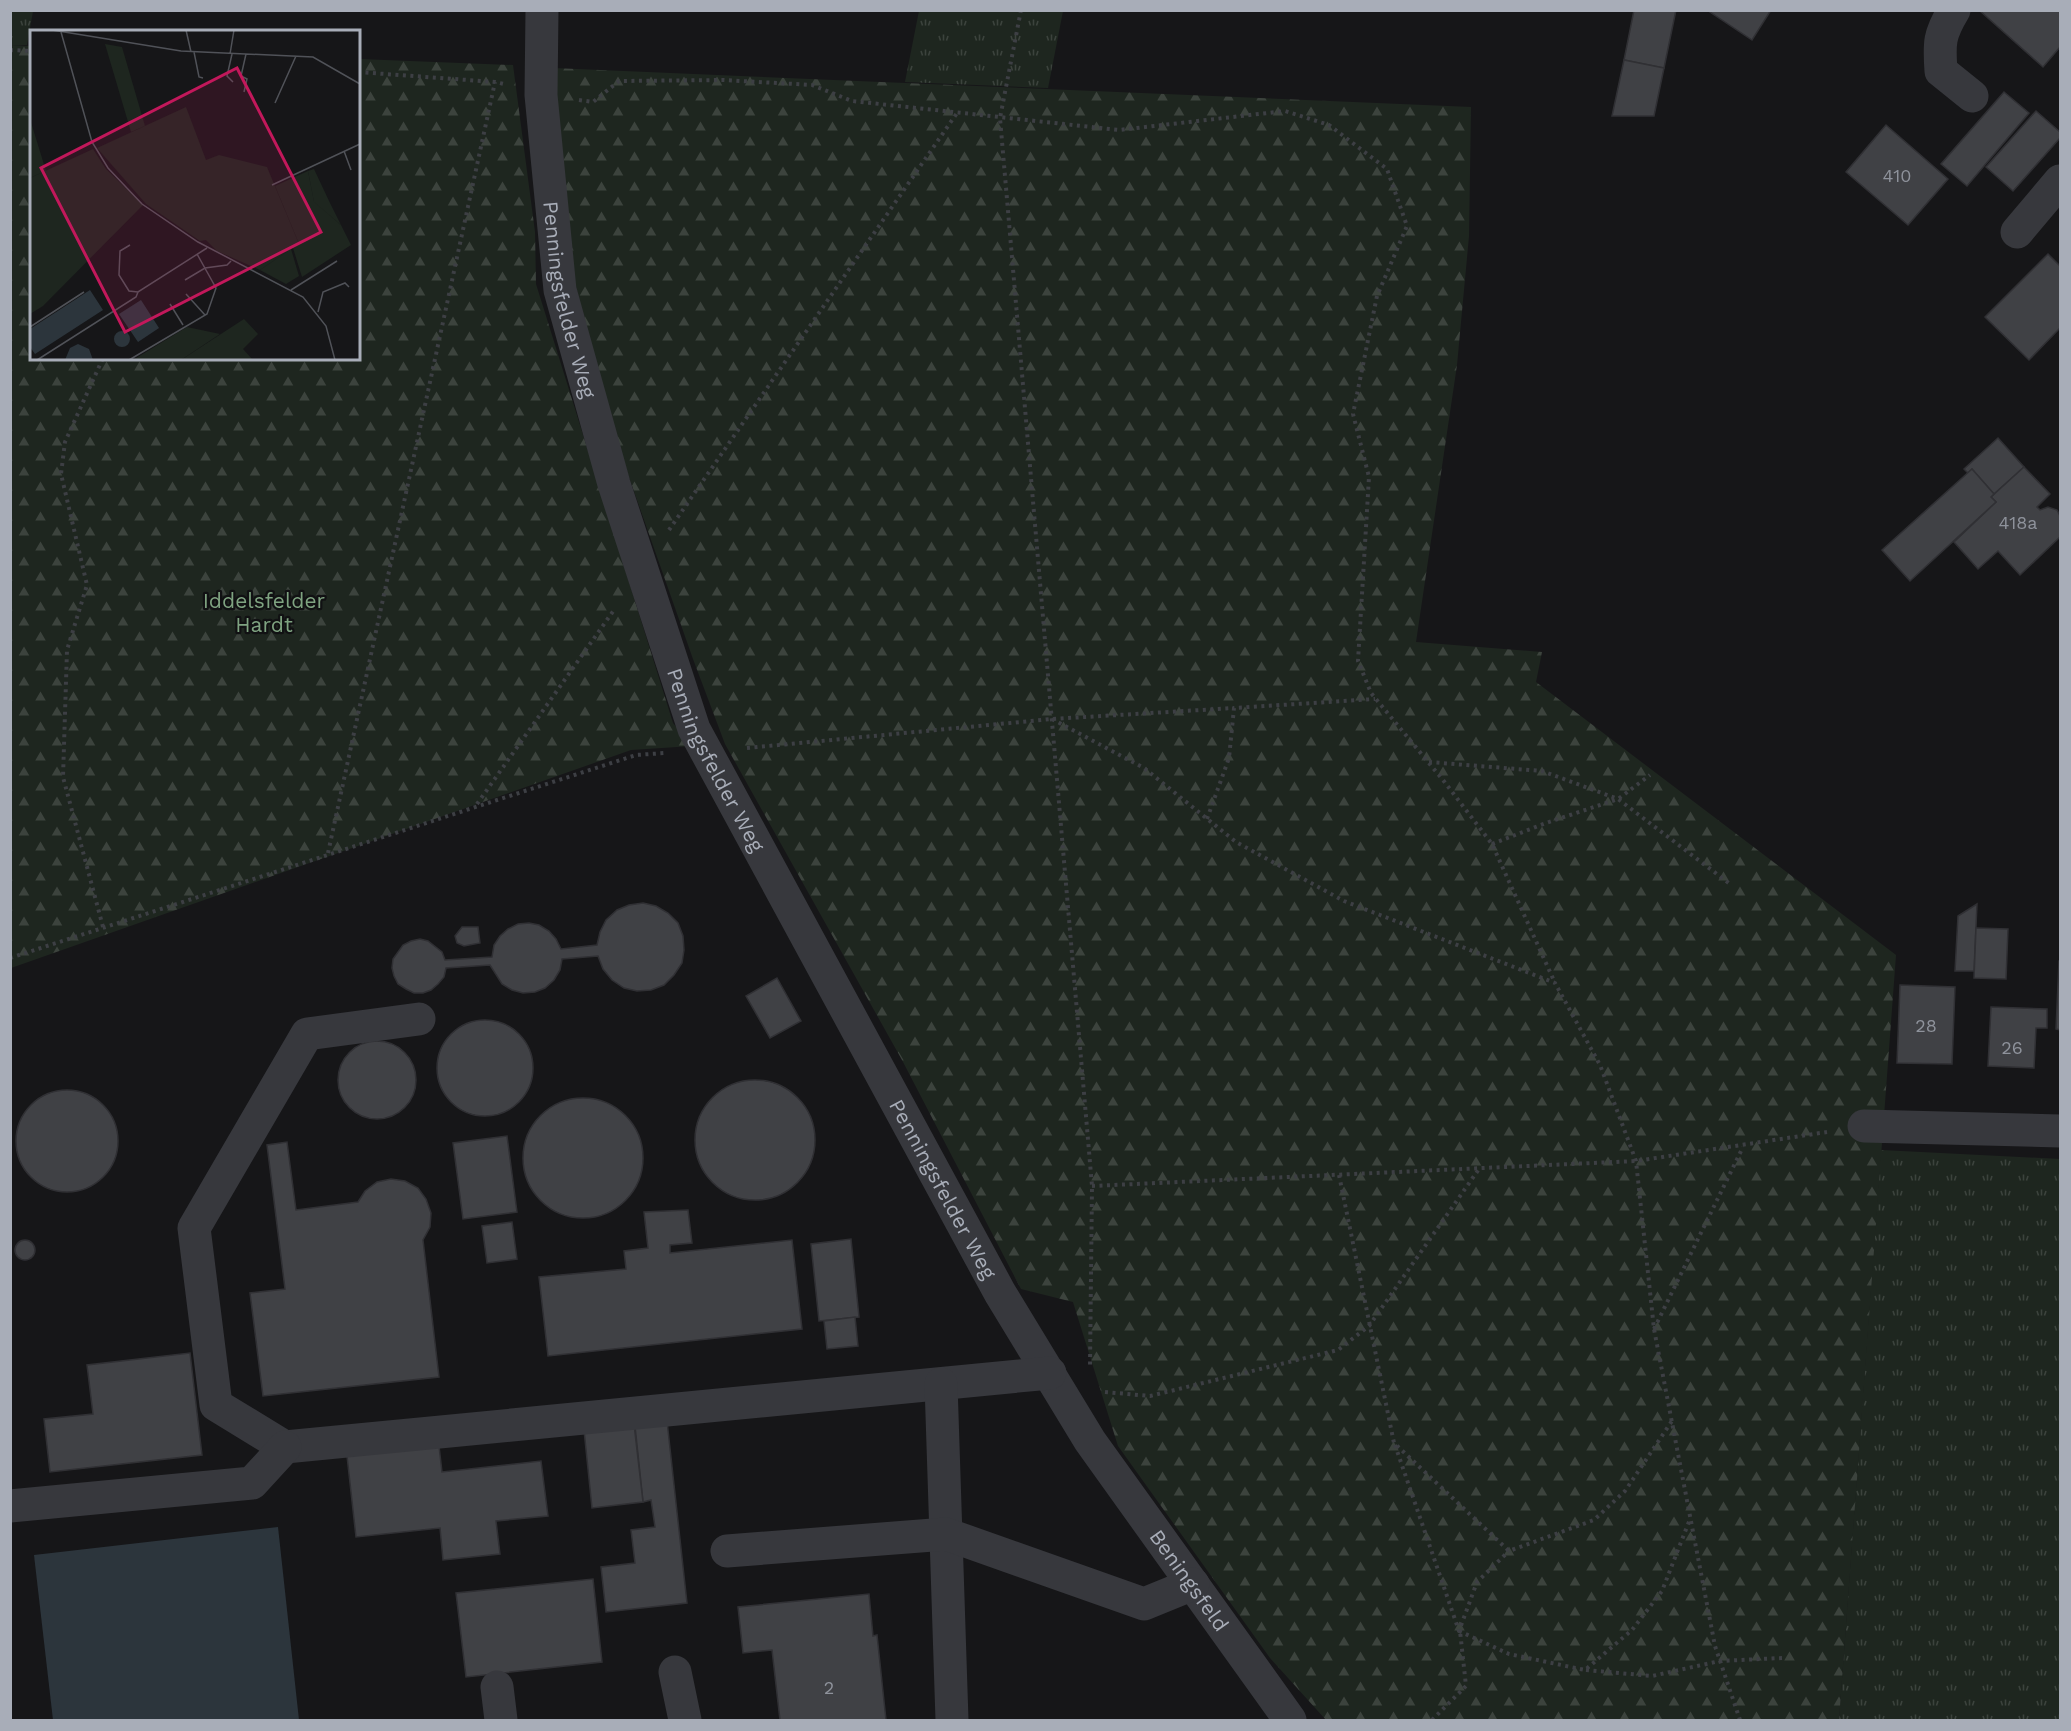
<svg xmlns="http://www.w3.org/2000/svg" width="2071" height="1731" viewBox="0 0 2071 1731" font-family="'Work Sans',sans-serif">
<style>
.grass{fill:url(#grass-tufts)}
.forest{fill:url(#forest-firs)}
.water{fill:#2c353c}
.building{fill:#404145;stroke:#303034;stroke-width:1.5}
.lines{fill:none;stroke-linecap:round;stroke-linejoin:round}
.path{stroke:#3d3f44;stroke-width:4;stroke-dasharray:3 4.5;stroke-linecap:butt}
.minor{stroke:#37383d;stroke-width:33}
.labels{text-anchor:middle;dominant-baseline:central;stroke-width:4.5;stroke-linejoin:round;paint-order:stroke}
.number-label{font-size:18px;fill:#8e929b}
.street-label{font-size:21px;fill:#a8adb8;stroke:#111113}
.park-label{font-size:21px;fill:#7fa381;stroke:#111113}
.inset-road{fill:none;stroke:#505258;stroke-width:1.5}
.view{fill:#c2185b;fill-opacity:0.15;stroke:#c2185b;stroke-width:3}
.inset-edge{fill:none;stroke:#a8adb8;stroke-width:3}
</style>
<defs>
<pattern id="grass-tufts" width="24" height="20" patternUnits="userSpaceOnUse" patternTransform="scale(1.5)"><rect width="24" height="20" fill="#1e261f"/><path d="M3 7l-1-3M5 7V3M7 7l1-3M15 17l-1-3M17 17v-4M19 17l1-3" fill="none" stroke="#3c433d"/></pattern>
<pattern id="forest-firs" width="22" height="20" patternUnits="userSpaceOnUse" patternTransform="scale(1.5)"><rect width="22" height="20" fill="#1e261f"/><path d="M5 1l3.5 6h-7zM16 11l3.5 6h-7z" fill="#3c433d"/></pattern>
</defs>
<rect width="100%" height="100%" fill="#161618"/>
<g class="grass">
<polygon points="10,11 33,11 27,45 11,45"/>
<polygon points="919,11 1063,11 1048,88 905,82"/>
<polygon points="1881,1150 2060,1159 2060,1720 1839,1720"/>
</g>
<g class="forest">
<polygon points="10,45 31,46 32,358 358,358 359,59 513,65 535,232 536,284 673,723 692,746 631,750 11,968"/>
<polygon points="553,68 1471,107 1469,236 1457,365 1416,642 1542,652 1536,682 1896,955 1839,1720 1326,1720 1270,1658 1118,1446 1073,1302 1021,1289 902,1060 725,744 693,659 630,480 598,378 574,278"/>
</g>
<polygon class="water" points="278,1527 299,1720 53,1720 34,1555"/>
<g class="building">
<polygon points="1634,10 1676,10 1664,68 1624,60"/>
<polygon points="1707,10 1771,10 1752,40"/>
<polygon points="1979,10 2060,10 2060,47 2043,67"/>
<polygon points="1624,60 1664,68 1654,116 1612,116"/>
<polygon points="2004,92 2029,113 1967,186 1941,164"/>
<polygon points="2036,111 2060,132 2060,138 2013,191 1986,167"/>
<polygon points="1886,125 1948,179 1908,225 1846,172"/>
<polygon points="2048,254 2060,266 2060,328 2029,360 1985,317"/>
<polygon points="1998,438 2024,467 1994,494 1972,469 1968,473 1964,469"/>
<polygon points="2024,467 2050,494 2037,507 2040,510 2048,507 2057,510 2060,516 2060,537 2020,575 1998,551 1978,569 1954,542 1996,502 1991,497"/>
<polygon points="1972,469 1994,494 1991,497 1996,502 1910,581 1882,550"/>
<polygon points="643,903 656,906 668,913 678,923 683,936 684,950 682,963 674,975 664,985 651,990 637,991 624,988 612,980 603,969 598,956 562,959 560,970 554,980 545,988 535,992 523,993 512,990 502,984 490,965 446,968 444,977 438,984 431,990 423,993 414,993 406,989 398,984 394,976 392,968 393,959 403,945 411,941 420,939 428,941 442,952 445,960 492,957 494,945 500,936 508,929 518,924 529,923 539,925 549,931 556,939 561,949 597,945 600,932 606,920 617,910 629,905"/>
<polygon points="1977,904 1974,971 1955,971 1958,916"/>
<polygon points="462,927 478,927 480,943 464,946 457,943 455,936"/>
<polygon points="1976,928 2008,929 2006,979 1974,978"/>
<polygon points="2059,961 2060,961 2060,1030 2056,1029"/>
<polygon points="777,978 801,1021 770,1038 746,996"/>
<polygon points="1900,985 1955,987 1952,1064 1897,1063"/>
<polygon points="1991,1007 2047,1009 2047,1028 2036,1028 2034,1068 1988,1066"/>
<circle cx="485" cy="1068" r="48"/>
<circle cx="377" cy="1080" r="39"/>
<circle cx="755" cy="1140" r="60"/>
<circle cx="67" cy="1141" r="51"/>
<circle cx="583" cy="1158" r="60"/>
<polygon points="507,1136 517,1212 463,1219 453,1143"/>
<polygon points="287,1142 296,1210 358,1202 365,1191 377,1182 391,1179 405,1181 418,1188 426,1199 431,1213 430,1227 423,1240 439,1377 263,1396 250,1293 285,1289 267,1145"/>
<polygon points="688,1210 692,1243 670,1245 670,1253 792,1240 802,1329 548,1356 539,1277 626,1269 624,1251 648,1248 644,1212"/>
<polygon points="512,1222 517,1259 487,1263 482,1226"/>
<polygon points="851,1239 859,1317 819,1321 811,1244"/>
<circle cx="25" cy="1250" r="10"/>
<polygon points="855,1317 858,1346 827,1349 824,1321"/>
<polygon points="190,1353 202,1455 50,1472 44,1419 93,1414 87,1365"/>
<polygon points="667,1421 687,1603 606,1612 601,1567 635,1563 631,1530 655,1527 651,1500 643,1502 635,1426"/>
<polygon points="634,1424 643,1502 592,1508 584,1430"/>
<polygon points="439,1446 442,1472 541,1461 548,1516 496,1521 500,1554 443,1560 440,1528 356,1537 347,1456"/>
<polygon points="593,1579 602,1662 466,1677 456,1593"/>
<polygon points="869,1594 873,1636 877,1635 886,1720 780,1720 772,1650 743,1653 738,1607"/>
</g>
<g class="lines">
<g class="path">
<polyline points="1021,10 1000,118 1092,1186 1090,1366"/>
<polyline points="10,50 32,51"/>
<polyline points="358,72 495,82 504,84"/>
<polyline points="579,100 593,102 619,81 723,80 812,85 852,101 1119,130 1285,111 1329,125 1387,169 1407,226 1377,296 1353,414 1369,477 1358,661 1371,693 1443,780 1492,844 1555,983"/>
<polyline points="669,530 957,113"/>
<polyline points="1052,719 1144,768 1236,842 1344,901 1555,983 1600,1065 1636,1161 1654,1329 1715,1646 1740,1720"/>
<polyline points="747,748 1052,719 1234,708"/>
<polyline points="1429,762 1542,771 1618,799 1730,884"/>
<polyline points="477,804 614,610"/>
<polyline points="1207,819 1229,758 1234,708 1375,699"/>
<polyline points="1492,844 1546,823 1618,799 1650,775"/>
<polyline points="328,853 495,82"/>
<polyline points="103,927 63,777 67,650 87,585 61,474 65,442 103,358"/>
<polyline points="10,958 636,755 665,753"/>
<polyline points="1339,1175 1394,1443 1509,1551 1594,1520 1625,1491 1672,1421"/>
<polyline points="1092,1186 1636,1161 1827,1132"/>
<polyline points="1654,1329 1743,1147"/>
<polyline points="1105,1392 1150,1396 1338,1350 1369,1326 1479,1169"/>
<polyline points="1395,1445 1459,1631 1477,1582 1509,1551"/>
<polyline points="1459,1631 1509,1654 1585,1670 1632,1630 1662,1591 1690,1519"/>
<polyline points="1586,1670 1652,1676 1720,1661 1782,1658"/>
<polyline points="1432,1720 1466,1686 1460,1631"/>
</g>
<g class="minor">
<path id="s1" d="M 542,10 L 541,95 L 560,290 L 614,484 L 694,729 L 1000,1293 L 1090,1441 L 1290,1720"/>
<path d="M 1954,10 C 1939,35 1939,43 1941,71 L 1972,96"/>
<polyline points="2017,232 2060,181"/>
<polyline points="419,1019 307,1034 194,1228 216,1405 285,1447 1050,1373"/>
<polyline points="1864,1126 2060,1131"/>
<polyline points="941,1384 952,1720"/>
<polyline points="10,1506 252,1483 285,1447"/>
<polyline points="727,1551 946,1534 1144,1604 1193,1584"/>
<polyline points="675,1672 685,1720"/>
<polyline points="497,1687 501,1720"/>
</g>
</g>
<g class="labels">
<g class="number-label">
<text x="1897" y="175">410</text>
<text x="2018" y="522">418a</text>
<text x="1926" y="1025">28</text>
<text x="2012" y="1047">26</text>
<text x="829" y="1687">2</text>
</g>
<g class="street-label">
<text stroke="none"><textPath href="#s1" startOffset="292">Penningsfelder Weg</textPath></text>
<text stroke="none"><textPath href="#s1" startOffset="777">Penningsfelder Weg</textPath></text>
<text stroke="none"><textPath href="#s1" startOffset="1263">Penningsfelder Weg</textPath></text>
<text stroke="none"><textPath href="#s1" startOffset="1726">Beningsfeld</textPath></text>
</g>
<g class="park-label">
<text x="264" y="600">Iddelsfelder<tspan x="264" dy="24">Hardt</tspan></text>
</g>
</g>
<g transform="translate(30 30)">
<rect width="330" height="330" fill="#161618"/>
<path d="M 75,14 L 92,17 L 115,96 L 101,102 ZM 0,89 L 16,141 L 0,148 ZM 278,141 L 284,171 L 311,195 L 321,215 L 272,247 L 263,218 L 269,214 L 245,156 ZM 214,289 L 228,304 L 213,319 L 223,330 L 151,330 Z" fill="#1e261f"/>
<path d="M 156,77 L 176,130 L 189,125 L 237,137 L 269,214 L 230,240 L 187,221 L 176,210 L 170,211 L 116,174 L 67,118 ZM 63,119 L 76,139 L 113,175 L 13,276 L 0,284 L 0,148 ZM 284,139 L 300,173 L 311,195 L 284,172 L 278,141 ZM 157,297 L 190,304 L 151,330 L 103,330 Z" fill="#1e261f"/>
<path d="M 261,219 L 269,246 L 256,254 L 230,240 Z" fill="#1e261f"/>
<path d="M 60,260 L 73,280 L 5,324 L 0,317 L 0,299 ZM 111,270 L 129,298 L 108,312 L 89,284 ZM84 309a8 8 0 1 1 16 0a8 8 0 1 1-16 0ZM 48,314 L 59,319 L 63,330 L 35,330 L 40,318 Z" fill="#2c353c"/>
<path class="inset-road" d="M 22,0 L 151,21 L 283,27 L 330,54M 156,0 L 161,22M 31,2 L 62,112 L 78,138 L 112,174 L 168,212 L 273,267 L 296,296 L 305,330M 164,22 L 169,47 L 173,48M 200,24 L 204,0M 202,24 L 197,46 L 203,52M 214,62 L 217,49 L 211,46 L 216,24M 245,73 L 266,26M 314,121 L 321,140M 242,155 L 330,114M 100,215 L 90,221 L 89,245 L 99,261 L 108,262 L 177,218M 155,250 L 175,238 L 197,235 L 201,231M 261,260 L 307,231M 156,264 L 175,285M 140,274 L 153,295M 288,282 L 293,262 L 315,253 L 319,257M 0,297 L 54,262M 7,330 L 106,267 L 108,262M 99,330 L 177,284 L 186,258 L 167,224"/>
<path class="view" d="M 207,38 L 291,202 L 95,302 L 11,138 Z"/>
<rect width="330" height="330" class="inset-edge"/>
</g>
<rect width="2071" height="1731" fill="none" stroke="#a8adb8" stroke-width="24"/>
</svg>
